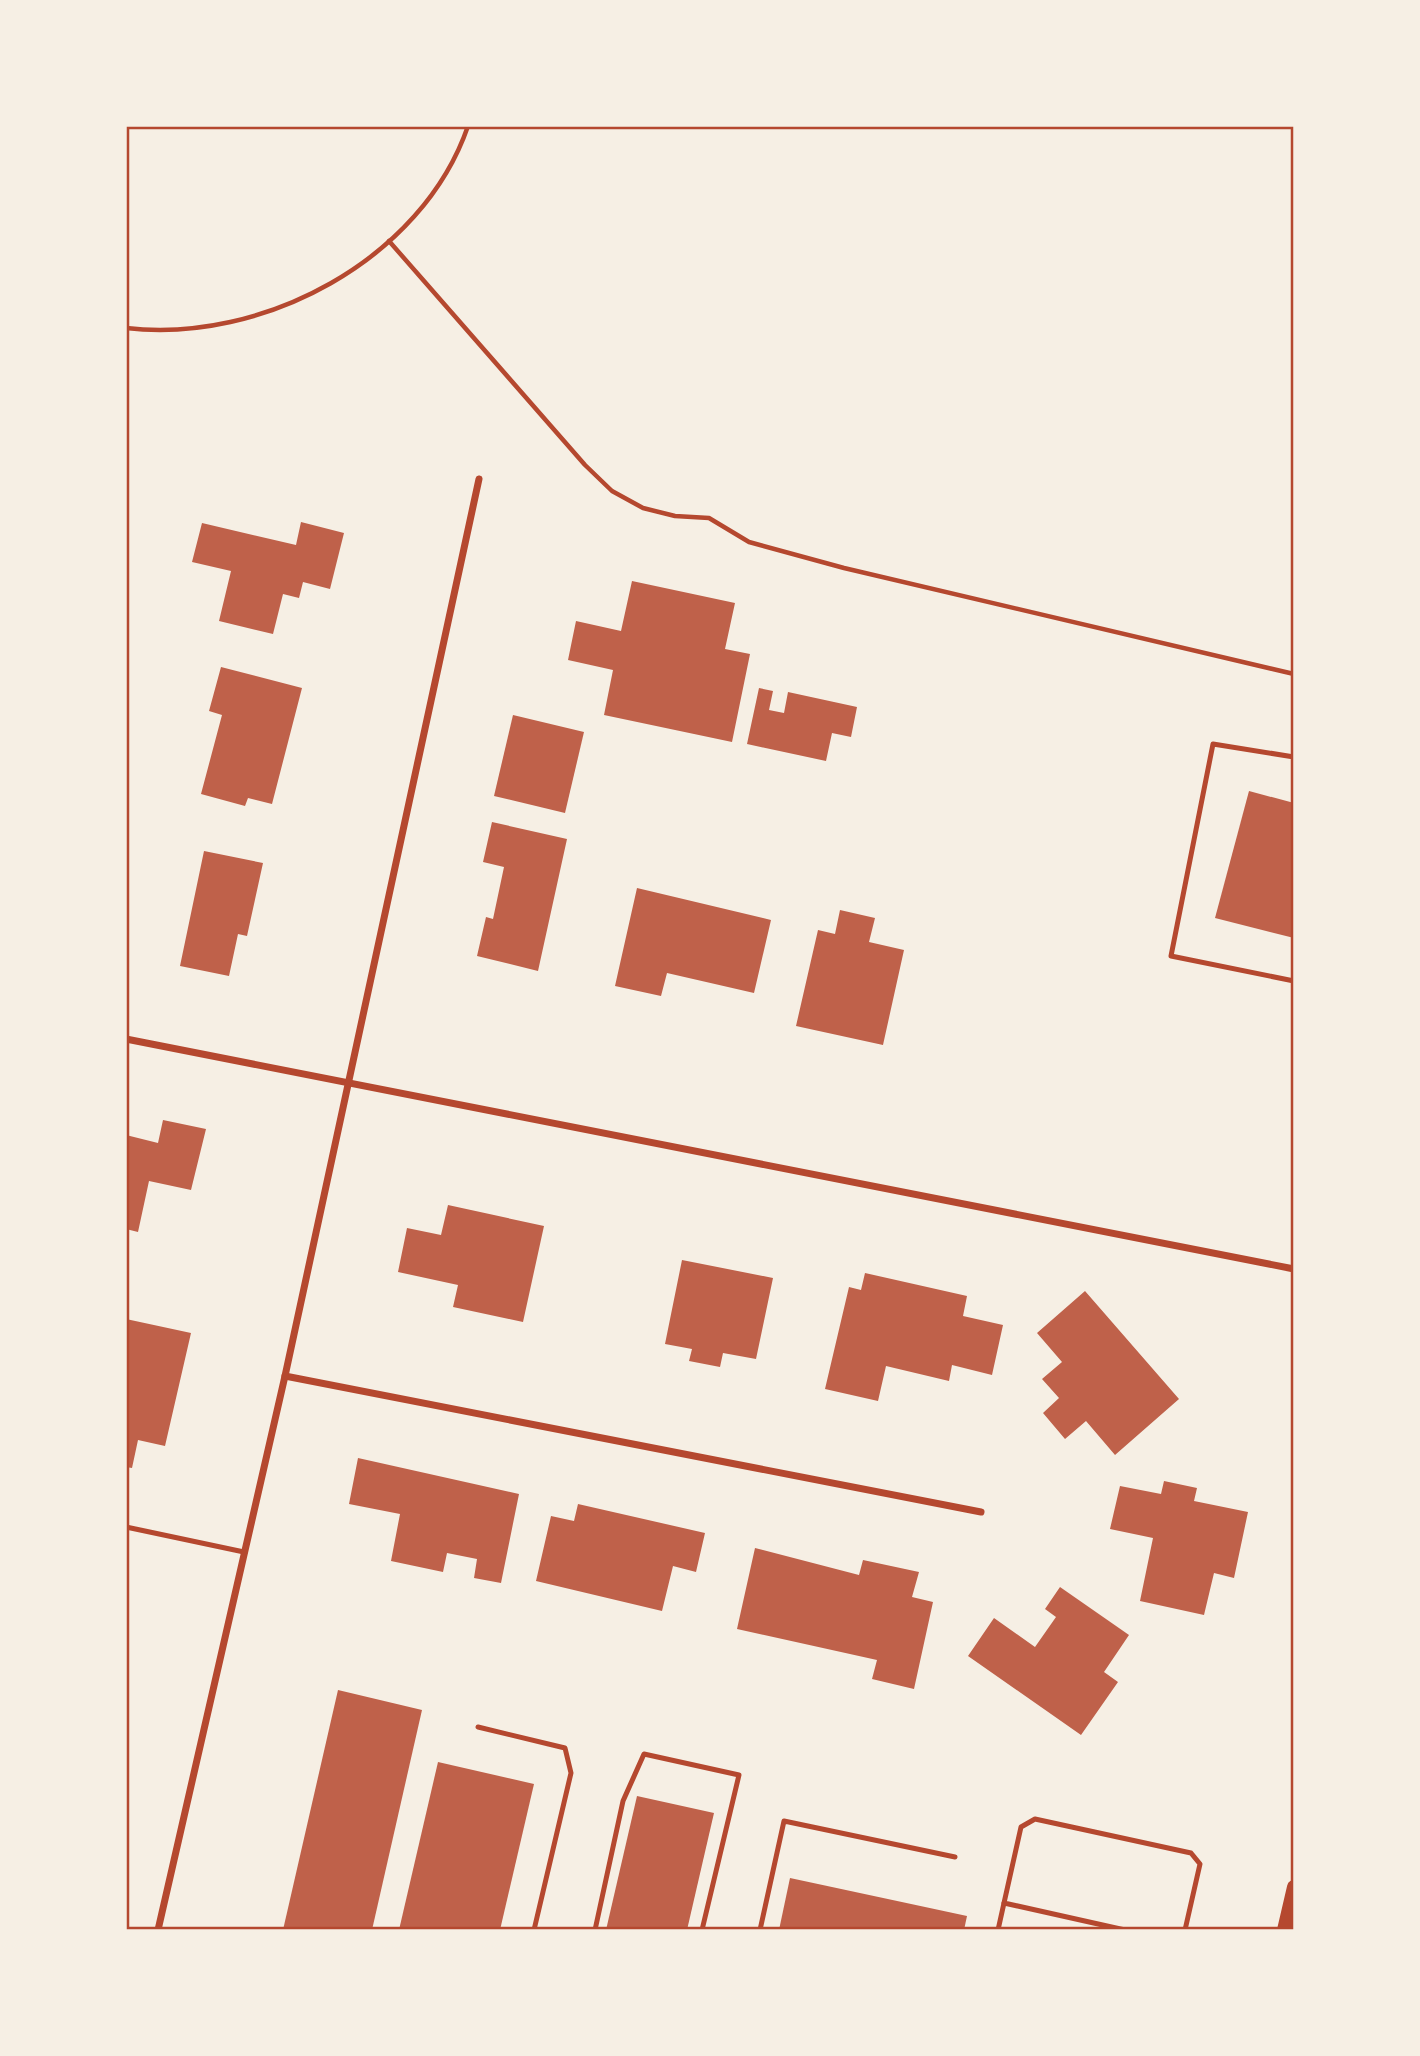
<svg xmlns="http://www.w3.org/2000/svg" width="1420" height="2056" viewBox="0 0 1420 2056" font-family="Ubuntu,sans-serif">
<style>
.building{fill:#bf614a}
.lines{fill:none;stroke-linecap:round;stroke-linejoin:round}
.path{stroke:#b5482f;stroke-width:4.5}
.service{stroke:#b5482f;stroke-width:5}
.minor{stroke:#b5482f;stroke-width:7}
.secondary{stroke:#b5482f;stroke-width:14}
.neatline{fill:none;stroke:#b5482f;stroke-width:2.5}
</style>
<rect width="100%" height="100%" fill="#f6efe4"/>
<g class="building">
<polygon points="301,522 344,533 330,589 303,582 299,598 283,594 273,634 219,621 231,571 192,562 202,523 296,545"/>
<polygon points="632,581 735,603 725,649 750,654 732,742 604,715 613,670 568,660 576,621 621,631"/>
<polygon points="221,667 302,688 272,804 248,798 245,806 201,794 222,715 209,711"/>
<polygon points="759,688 773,691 769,710 784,713 788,692 857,707 851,737 832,733 826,761 747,744"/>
<polygon points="513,715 584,732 565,813 494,796"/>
<polygon points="1249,791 1294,803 1294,938 1215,918"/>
<polygon points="492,822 567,839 538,971 477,956 486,917 493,919 504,867 483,862"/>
<polygon points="204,851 263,863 247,936 238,934 229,976 180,966"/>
<polygon points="637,888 771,920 754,993 667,973 661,996 615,986"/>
<polygon points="840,910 875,918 869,942 904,950 883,1045 796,1026 818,930 835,934"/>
<polygon points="163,1120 206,1129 191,1190 149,1181 138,1232 126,1229 126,1135 158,1143"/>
<polygon points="448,1205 544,1226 523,1322 453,1307 458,1285 398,1272 407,1228 441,1235"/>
<polygon points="682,1260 773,1278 756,1359 723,1353 720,1367 689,1361 692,1349 665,1344"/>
<polygon points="865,1273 967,1296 963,1316 1003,1325 992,1375 952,1365 949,1381 886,1366 878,1401 825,1389 849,1287 861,1290"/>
<polygon points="1085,1291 1179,1399 1115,1455 1086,1421 1065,1439 1043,1413 1059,1398 1042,1379 1062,1362 1037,1333"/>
<polygon points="126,1319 191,1333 165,1446 138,1440 132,1468 126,1467"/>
<polygon points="358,1458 519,1494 501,1583 474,1578 477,1559 447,1553 443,1572 391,1561 400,1514 349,1504"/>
<polygon points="1164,1481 1197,1488 1194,1501 1248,1512 1234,1578 1214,1573 1204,1615 1140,1601 1153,1538 1110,1529 1120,1486 1161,1494"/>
<polygon points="578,1504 705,1533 696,1572 673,1566 662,1611 536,1581 551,1516 574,1521"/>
<polygon points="755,1548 859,1575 863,1560 919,1572 912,1597 933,1602 914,1689 872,1679 877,1660 737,1629"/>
<polygon points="1060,1587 1129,1635 1104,1672 1118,1682 1081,1735 968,1656 994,1618 1035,1647 1056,1617 1045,1609"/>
<polygon points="338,1690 422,1710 372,1930 283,1930"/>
<polygon points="438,1762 534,1784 500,1930 399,1930"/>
<polygon points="637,1796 714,1813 687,1930 606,1930"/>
<polygon points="790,1878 967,1916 964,1930 779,1930"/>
</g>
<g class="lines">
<g class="path">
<polyline points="389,241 585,465 612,491 643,508 675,516 709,518 749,542 844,568 1294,674"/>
<path d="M 126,328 C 262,344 422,260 468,126"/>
</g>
<g class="service">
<polyline points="1294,757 1213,744 1171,956 1294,981"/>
<polyline points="126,1527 244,1552"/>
<polyline points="478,1727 565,1748 571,1773 534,1930"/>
<polyline points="595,1930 623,1801 644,1754 739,1775 702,1930"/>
<polyline points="760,1930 784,1821 955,1857"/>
<polyline points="998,1930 1004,1903"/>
<polyline points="1125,1930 1004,1903 1021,1827 1035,1819 1191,1853 1200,1864 1185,1930"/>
</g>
<g class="minor">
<polyline points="126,1039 1294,1269"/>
<polyline points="285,1376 981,1512"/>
<polyline points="158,1930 285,1376 479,479"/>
</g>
<polyline class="secondary" points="1284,1930 1294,1887"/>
</g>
<rect width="1420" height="2056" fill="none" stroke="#f6efe4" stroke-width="256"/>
<rect x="128" y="128" width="1164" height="1800" class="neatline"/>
</svg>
